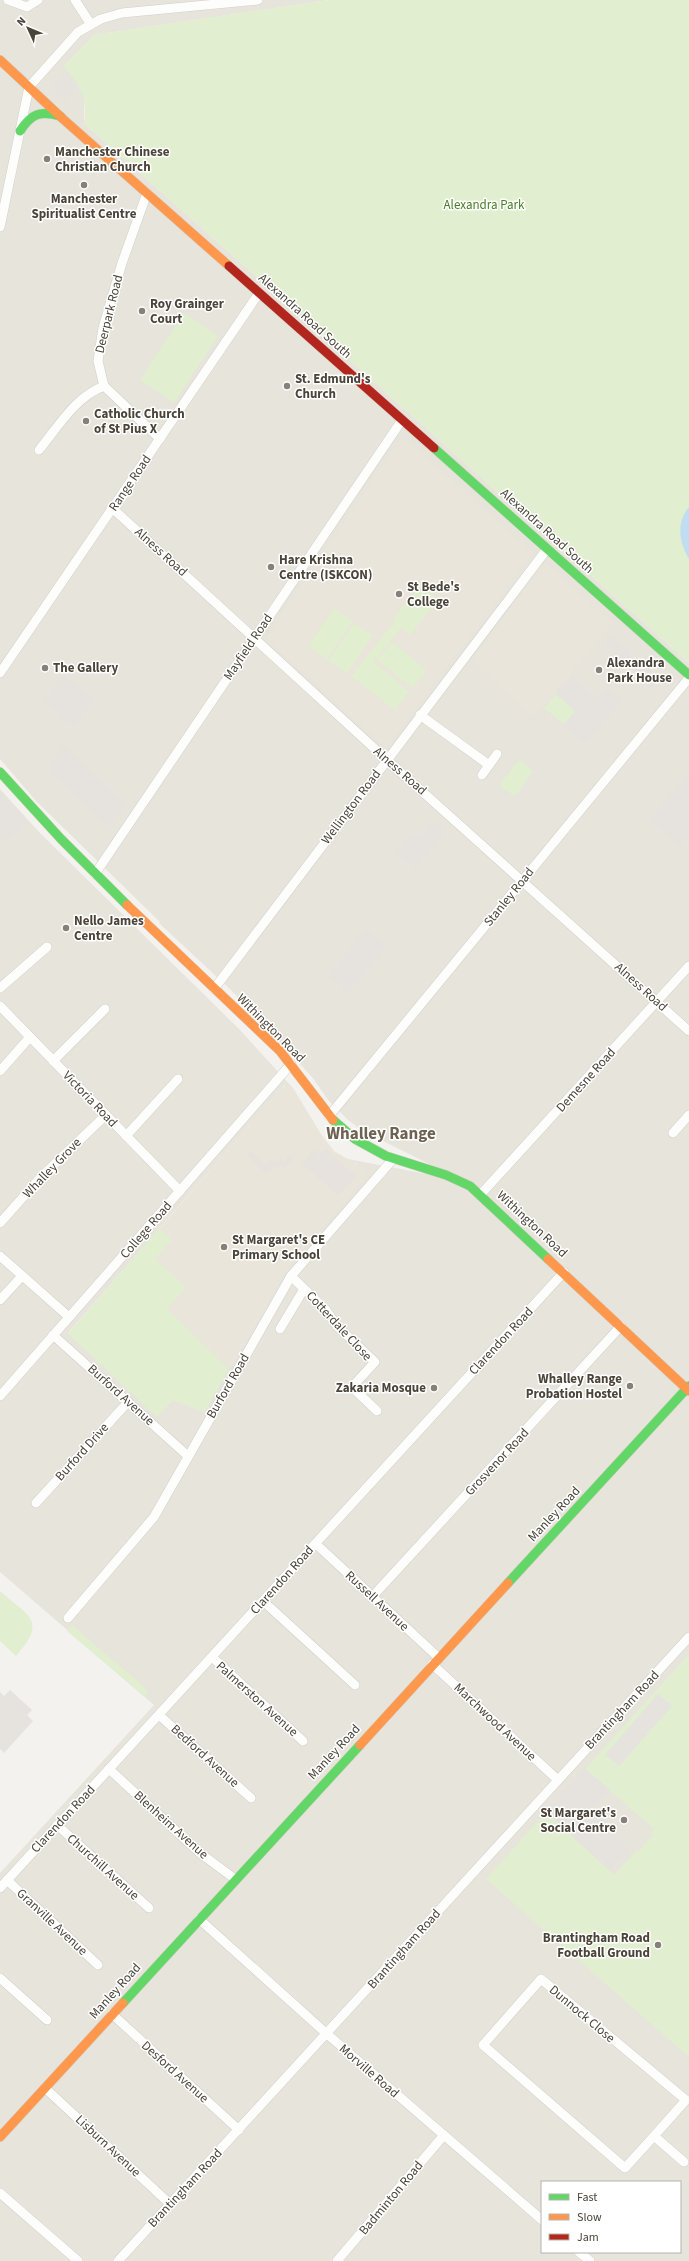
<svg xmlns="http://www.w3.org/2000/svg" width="689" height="2261" viewBox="0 0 689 2261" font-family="'Source Sans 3',sans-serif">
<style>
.residential{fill:#e7e4dc;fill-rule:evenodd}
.education{fill:#eae5da}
.green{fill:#e1eecf}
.parking{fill:#e6e3df}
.water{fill:#c0ddf1}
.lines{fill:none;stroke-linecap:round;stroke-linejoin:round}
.street-casing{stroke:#d2d0cb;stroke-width:10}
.fast-casing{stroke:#d3cfc5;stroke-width:10}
.slow-casing{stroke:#d3cfc5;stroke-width:10}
.jam-casing{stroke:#d3cfc5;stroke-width:10}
.street{stroke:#fdfdfc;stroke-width:9}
.fast{stroke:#63d668;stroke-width:9}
.slow{stroke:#ff974d;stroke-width:9}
.jam{stroke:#b3261e;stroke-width:9}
.poi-dot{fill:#868178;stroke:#fff;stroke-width:1.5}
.labels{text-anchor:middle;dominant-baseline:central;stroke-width:3;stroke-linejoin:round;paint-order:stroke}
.poi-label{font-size:13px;font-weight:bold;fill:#4b4439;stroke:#fff;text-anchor:start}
.park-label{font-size:13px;fill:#4a7f2a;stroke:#fff}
.street-label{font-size:13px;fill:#4b4439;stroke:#fff}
.district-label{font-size:17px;font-weight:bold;fill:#6e6250;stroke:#fff}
</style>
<rect width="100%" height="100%" fill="#f4f2ee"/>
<path class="residential" d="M 0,0 L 329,0 L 94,35 L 73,77 L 81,87 L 84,99 L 84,123 L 689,663 L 689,2261 L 0,2261 L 0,1873 L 154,1705 L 0,1572 L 0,789 L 40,833 L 239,1029 L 293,1088 L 284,1086 L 281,1089 L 68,1333 L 157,1417 L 173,1400 L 204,1412 L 288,1265 L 363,1179 L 357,1164 L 343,1158 L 463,1181 L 361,1130 L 347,1119 L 329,1101 L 312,1077 L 231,990 L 159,923 L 160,922 L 37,802 L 0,759 ZM 542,2182 L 680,2182 L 680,2252 L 542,2252 Z"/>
<g class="education">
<polygon points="407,441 533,553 386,747 268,640 268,635 398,442"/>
<polygon points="545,563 612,623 534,717 472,661"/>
<polygon points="287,1085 293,1088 321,1134 334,1151 363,1168 365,1173 363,1179 288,1265 204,1412 173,1400 157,1417 68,1334 281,1089"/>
</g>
<g class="green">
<path d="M 329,0 L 689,0 L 689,663 L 84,123 C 87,96 81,85 63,66 L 94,35 Z"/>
<polygon points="184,313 218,336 174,403 140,380"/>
<polygon points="421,585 439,600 410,635 401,628 374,662 409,692 395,710 351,676 394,622 392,619"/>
<polygon points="334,608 353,621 327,659 308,646"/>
<polygon points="354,623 373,635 347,673 328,661"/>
<polygon points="392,642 427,671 412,688 377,660"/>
<polygon points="556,694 576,711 564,724 544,708"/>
<polygon points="518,761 522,761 533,771 517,794 513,795 502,788 500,784"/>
<polygon points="159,1228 172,1240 155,1259 186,1287 167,1309 229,1369 204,1412 173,1400 157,1417 68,1334"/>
<path d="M 0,1591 C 29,1617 48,1620 16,1656 L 0,1641 Z"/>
<polygon points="72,1625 149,1691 144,1696 67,1631"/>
<polygon points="689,1654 689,2057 486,1879 546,1812 614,1875 637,1850 639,1851 653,1835 651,1833 654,1829 585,1769"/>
</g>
<g class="parking">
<polygon points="63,75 77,88 65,101 51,87"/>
<polygon points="611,635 633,654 625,663 604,644"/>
<polygon points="642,662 660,679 650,689 632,672"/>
<polygon points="62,676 94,698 74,725 61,718 62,716 43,703"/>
<polygon points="572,677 598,699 607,689 621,701 585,743 564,724 575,711 556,694"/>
<polygon points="63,746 127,805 108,825 47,769"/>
<polygon points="689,774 689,835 680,845 650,819"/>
<polygon points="0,791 27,823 6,842 0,835"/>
<polygon points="433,821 445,831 416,868 396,854 412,833 420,838"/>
<polygon points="366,930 386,946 349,992 329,976"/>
<polygon points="325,1149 356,1176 339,1195 302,1164 314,1150 320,1155"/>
<polygon points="251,1151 266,1164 270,1159 273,1161 275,1159 278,1161 281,1157 284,1161 290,1154 294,1158 285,1168 281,1165 278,1168 276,1166 266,1173 246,1156"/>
<polygon points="10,1690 32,1710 27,1715 33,1721 4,1753 0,1749 0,1692 4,1696"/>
<polygon points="658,1694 672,1706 619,1766 605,1755"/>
<polygon points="585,1769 610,1790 594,1808 616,1829 611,1834 629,1850 610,1870 546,1812"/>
</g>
<path class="water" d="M 689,507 L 689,559 C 679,543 676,522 689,507 Z"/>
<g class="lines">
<defs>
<g id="street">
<polyline points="8,0 27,7 38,0"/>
<polyline points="75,0 90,23"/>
<polyline points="147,193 122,263 103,328 98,361 104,386 160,439"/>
<polyline points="0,227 29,87 78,32 101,19 122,13 258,0"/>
<path d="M 39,450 C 58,427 75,397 104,386"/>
<polyline points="112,508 386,759 689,1031"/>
<polyline points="0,673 259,293"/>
<polyline points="420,715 489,765"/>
<polyline points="482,775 497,754"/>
<polyline points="95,874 402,420"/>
<polyline points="0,988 47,947"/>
<polyline points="214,989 547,549"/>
<polyline points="0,1006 180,1191"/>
<polyline points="53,1061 105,1009"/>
<polyline points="0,1071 30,1037"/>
<polyline points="329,1116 689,678"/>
<polyline points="673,1133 689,1115"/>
<polyline points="126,1136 178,1079"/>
<polyline points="482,1193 689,966"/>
<polyline points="0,1223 41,1177 106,1115"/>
<polyline points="0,1256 69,1317"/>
<polyline points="291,1276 326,1310 337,1326 375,1362 352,1387 377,1411"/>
<polyline points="0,1300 22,1276"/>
<polyline points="280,1329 304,1289"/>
<polyline points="53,1335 188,1456"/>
<polyline points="0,1396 291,1064"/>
<polyline points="36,1503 128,1402"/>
<polyline points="316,1544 439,1658"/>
<polyline points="372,1597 621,1326"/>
<polyline points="263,1601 355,1685"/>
<polyline points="68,1618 154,1517 291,1276 393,1159"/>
<polyline points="212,1657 303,1741"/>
<polyline points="432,1664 558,1780"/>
<polyline points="159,1715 251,1798"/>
<polyline points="109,1769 200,1853 235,1879"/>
<polyline points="57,1825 149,1908"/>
<polyline points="7,1880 98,1965"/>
<polyline points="0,1888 564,1272"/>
<polyline points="199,1919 327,2034 542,2220"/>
<polyline points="0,1978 47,2020"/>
<polyline points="112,2014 239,2130"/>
<polyline points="45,2088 170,2204"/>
<polyline points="654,2136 686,2100 541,1979 483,2045 625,2168 654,2136 684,2162"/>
<polyline points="0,2193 78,2261"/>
<polyline points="579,2252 590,2261"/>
<polyline points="118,2261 689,1637"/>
<polyline points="337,2261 444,2135"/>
</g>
<g id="fast">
<path d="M 20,131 C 31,114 40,110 60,116"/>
<polyline points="434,448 689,675"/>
<polyline points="0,772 61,839 127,905"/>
<polyline points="333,1120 355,1139 386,1156 446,1175 470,1186 548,1259"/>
<polyline points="508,1583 689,1386"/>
<polyline points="123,2003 360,1745"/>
</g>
<g id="slow">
<polyline points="0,60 63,119 229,266"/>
<polyline points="127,905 280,1051 333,1120"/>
<polyline points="548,1259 689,1391"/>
<polyline points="360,1745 508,1583"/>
<polyline points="0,2137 123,2003"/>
</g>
<polyline id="jam" points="229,266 434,448"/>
</defs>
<use href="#street" class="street-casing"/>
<use href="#fast" class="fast-casing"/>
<use href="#slow" class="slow-casing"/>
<use href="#jam" class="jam-casing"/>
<use href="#street" class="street"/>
<use href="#fast" class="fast"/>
<use href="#slow" class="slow"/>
<use href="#jam" class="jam"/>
</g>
<g class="poi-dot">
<circle cx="47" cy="159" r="4"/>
<circle cx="84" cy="185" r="4"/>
<circle cx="142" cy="311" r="4"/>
<circle cx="287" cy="386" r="4"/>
<circle cx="86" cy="421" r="4"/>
<circle cx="271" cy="567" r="4"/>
<circle cx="399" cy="594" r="4"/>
<circle cx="45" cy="668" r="4"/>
<circle cx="599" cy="670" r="4"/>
<circle cx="66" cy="928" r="4"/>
<circle cx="224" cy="1247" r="4"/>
<circle cx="630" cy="1386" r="4"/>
<circle cx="434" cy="1388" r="4"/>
<circle cx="624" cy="1820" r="4"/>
<circle cx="658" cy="1945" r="4"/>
</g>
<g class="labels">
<g class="poi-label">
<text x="55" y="152">Manchester Chinese<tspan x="55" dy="15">Christian Church</tspan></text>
<text x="84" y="199" text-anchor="middle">Manchester<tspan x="84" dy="15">Spiritualist Centre</tspan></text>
<text x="150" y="304">Roy Grainger<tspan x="150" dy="15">Court</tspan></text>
<text x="295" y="379">St. Edmund's<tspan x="295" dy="15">Church</tspan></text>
<text x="94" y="414">Catholic Church<tspan x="94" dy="15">of St Pius X</tspan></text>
<text x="279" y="560">Hare Krishna<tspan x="279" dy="15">Centre (ISKCON)</tspan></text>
<text x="407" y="587">St Bede's<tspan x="407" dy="15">College</tspan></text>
<text x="607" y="663">Alexandra<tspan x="607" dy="15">Park House</tspan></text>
<text x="53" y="668">The Gallery</text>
<text x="74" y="921">Nello James<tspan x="74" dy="15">Centre</tspan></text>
<text x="232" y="1240">St Margaret's CE<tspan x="232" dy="15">Primary School</tspan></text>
<text x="622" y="1379" text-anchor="end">Whalley Range<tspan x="622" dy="15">Probation Hostel</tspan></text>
<text x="426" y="1388" text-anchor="end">Zakaria Mosque</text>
<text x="616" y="1813" text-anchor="end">St Margaret's<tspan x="616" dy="15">Social Centre</tspan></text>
<text x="650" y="1938" text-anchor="end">Brantingham Road<tspan x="650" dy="15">Football Ground</tspan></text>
</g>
<g class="park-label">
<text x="484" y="205">Alexandra Park</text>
</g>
<g class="street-label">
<text transform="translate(109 314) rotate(-76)">Deerpark Road</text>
<text transform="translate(305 316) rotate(42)">Alexandra Road South</text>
<text transform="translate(130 483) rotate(-56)">Range Road</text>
<text transform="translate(547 531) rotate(42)">Alexandra Road South</text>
<text transform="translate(161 552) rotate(42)">Alness Road</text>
<text transform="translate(248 647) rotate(-56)">Mayfield Road</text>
<text transform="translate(400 771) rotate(41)">Alness Road</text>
<text transform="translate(351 807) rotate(-53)">Wellington Road</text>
<text transform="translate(509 897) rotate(-51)">Stanley Road</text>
<text transform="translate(641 987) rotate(42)">Alness Road</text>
<text transform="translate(271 1028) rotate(45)">Withington Road</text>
<text transform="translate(586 1080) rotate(-48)">Demesne Road</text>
<text transform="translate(90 1099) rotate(46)">Victoria Road</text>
<text transform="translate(52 1168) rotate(-46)">Whalley Grove</text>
<text transform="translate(532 1224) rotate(43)">Withington Road</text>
<text transform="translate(146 1230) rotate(-49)">College Road</text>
<text transform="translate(339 1326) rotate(47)">Cotterdale Close</text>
<text transform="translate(501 1341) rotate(-47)">Clarendon Road</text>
<text transform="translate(228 1386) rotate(-60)">Burford Road</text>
<text transform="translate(121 1395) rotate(42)">Burford Avenue</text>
<text transform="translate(82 1452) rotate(-48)">Burford Drive</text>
<text transform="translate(497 1462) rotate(-47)">Grosvenor Road</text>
<text transform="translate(554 1514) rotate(-47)">Manley Road</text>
<text transform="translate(282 1580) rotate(-48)">Clarendon Road</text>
<text transform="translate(377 1601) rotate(43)">Russell Avenue</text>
<text transform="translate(257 1699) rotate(42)">Palmerston Avenue</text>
<text transform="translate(622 1710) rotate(-47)">Brantingham Road</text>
<text transform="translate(495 1722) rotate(43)">Marchwood Avenue</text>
<text transform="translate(334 1752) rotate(-47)">Manley Road</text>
<text transform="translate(205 1756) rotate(42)">Bedford Avenue</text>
<text transform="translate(63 1819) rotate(-47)">Clarendon Road</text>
<text transform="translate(171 1825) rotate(42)">Blenheim Avenue</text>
<text transform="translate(103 1867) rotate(42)">Churchill Avenue</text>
<text transform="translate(52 1922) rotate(43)">Granville Avenue</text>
<text transform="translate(404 1949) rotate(-48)">Brantingham Road</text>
<text transform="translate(115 1991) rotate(-48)">Manley Road</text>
<text transform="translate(582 2014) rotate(40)">Dunnock Close</text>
<text transform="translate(369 2071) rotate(41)">Morville Road</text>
<text transform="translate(175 2072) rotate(42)">Desford Avenue</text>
<text transform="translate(108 2146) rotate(43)">Lisburn Avenue</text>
<text transform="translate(185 2188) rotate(-47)">Brantingham Road</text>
<text transform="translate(391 2198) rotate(-50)">Badminton Road</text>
</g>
<g class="district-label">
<text x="381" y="1134">Whalley Range</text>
</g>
</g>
<rect x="541" y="2181" width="140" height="72" fill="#ffffff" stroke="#b7b4b0"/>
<rect x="549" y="2194" width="20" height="6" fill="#63d668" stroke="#b7b4b0"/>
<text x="577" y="2201" font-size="12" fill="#4b4439">Fast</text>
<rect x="549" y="2214" width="20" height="6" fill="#ff974d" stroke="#b7b4b0"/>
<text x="577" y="2221" font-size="12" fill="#4b4439">Slow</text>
<rect x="549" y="2234" width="20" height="6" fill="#b3261e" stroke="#b7b4b0"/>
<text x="577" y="2241" font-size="12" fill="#4b4439">Jam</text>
<g transform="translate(28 28) rotate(314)" stroke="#ffffff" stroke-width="3" paint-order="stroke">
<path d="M0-3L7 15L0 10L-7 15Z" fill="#4b4439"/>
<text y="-6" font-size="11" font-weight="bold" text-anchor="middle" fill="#4b4439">N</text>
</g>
</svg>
